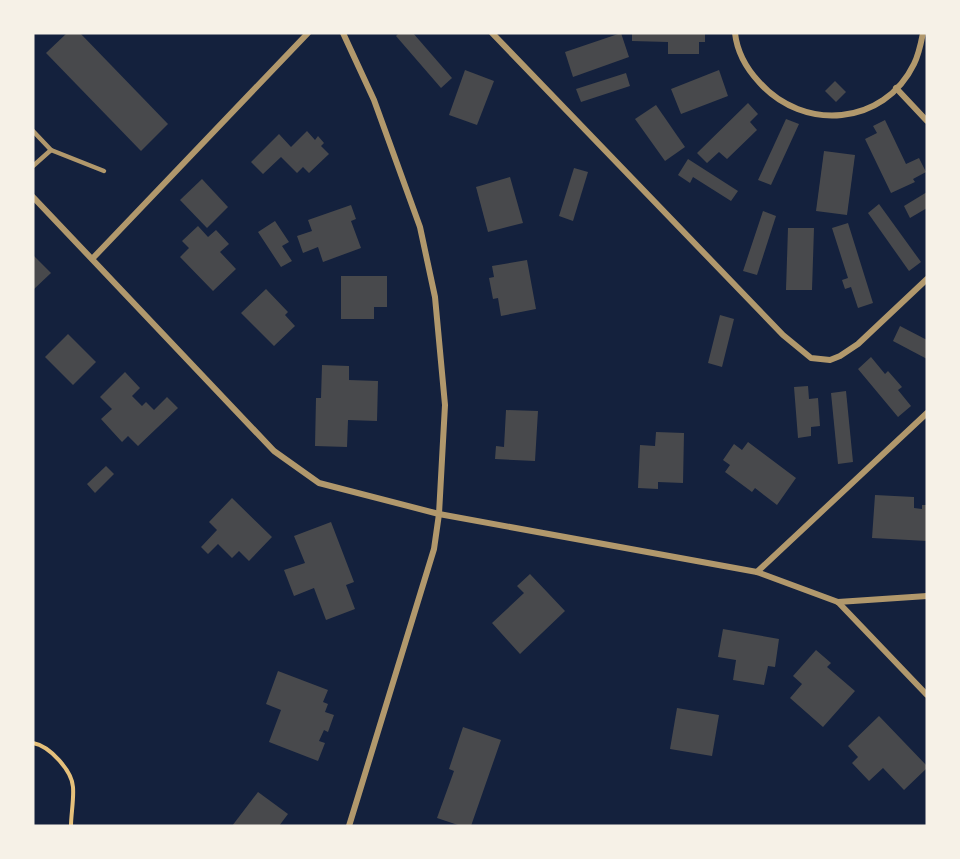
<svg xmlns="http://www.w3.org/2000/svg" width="960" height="859" viewBox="0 0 960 859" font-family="Figtree,sans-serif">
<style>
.building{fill:#48494c}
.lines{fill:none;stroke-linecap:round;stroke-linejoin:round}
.path{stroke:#e5c07b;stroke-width:4}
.service{stroke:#b1986c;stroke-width:4.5}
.minor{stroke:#b1986c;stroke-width:6}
</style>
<rect width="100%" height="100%" fill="#14213d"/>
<g class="building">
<polygon points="67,33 80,33 168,124 141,151 46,53"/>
<polygon points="399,33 413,33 452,78 441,88 396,36"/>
<polygon points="621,33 629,57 573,77 565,52"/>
<polygon points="632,33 705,33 705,42 699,42 699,54 668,54 668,42 632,41"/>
<polygon points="465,70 494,81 477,125 449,115"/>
<polygon points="719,70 728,96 681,114 671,89"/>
<polygon points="626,73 630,86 581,102 576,89"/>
<polygon points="835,81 846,92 836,102 825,91"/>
<polygon points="748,103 758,114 750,122 757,130 727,159 719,152 707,163 697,153"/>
<polygon points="656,105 685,147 665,161 635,119"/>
<polygon points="786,119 799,124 771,185 758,180"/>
<polygon points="885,120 906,164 919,158 926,172 913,179 915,182 891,193 865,139 877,133 873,126"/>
<polygon points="307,131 315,140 318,136 324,143 321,146 329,154 309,173 303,167 297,173 281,157 263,174 251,162 279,134 291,147"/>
<polygon points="824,151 855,155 847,215 816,211"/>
<polygon points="688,159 738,191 731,201 693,177 690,183 678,175"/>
<polygon points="574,168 588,172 573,221 559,216"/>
<polygon points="510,177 523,223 488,232 476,187"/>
<polygon points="202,179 228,207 207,228 180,200"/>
<polygon points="927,192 927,208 910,218 904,206"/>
<polygon points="879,204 921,262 909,271 868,213"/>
<polygon points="351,205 356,219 351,221 361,248 323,262 318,247 303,253 297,236 312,231 308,220"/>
<polygon points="763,211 776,216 757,275 743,271"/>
<polygon points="275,221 289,242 282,246 292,261 281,267 258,232"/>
<polygon points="848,223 873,303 858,308 851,287 845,289 842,280 848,278 832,228"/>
<polygon points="198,226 208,237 216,230 229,244 220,252 236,269 213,291 180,257 189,248 182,241"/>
<polygon points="788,228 814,228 812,290 786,290"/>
<polygon points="33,255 51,273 33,290"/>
<polygon points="527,260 536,309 501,316 498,298 493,299 489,278 494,277 492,266"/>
<polygon points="341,276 387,276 387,307 374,307 374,319 341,319"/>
<polygon points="266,289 288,312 285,315 295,326 274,346 241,313"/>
<polygon points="720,315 734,319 722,367 708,363"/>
<polygon points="900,326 927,340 927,359 893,341"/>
<polygon points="68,334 96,362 73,385 45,357"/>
<polygon points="871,357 885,374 888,371 902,387 898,390 911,406 898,417 858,369"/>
<polygon points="322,365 349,366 349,380 378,381 377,421 348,420 347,447 315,446 316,398 321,398"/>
<polygon points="125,372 140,388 132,396 142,406 146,402 154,410 167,397 178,408 138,446 128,436 122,442 101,419 112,409 100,397"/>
<polygon points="808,386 809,399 818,398 820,426 811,427 811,436 798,438 794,387"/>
<polygon points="846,391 853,462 838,464 831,393"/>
<polygon points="506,410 538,411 535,461 495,459 496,446 504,447"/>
<polygon points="656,432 684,433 683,483 658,482 658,489 638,488 640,445 655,446"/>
<polygon points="748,442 796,478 777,505 755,488 752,492 725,472 730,465 723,460 734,444 742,450"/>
<polygon points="106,466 114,474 95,493 87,484"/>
<polygon points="875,495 914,497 914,508 922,509 922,505 927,505 927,541 872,538"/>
<polygon points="232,498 272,537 249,561 239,551 232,558 218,544 208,554 201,547 217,530 209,522"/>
<polygon points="331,522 354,582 346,585 355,609 326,620 314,588 294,596 284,570 305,563 294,536"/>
<polygon points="530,574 565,611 520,654 492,623 524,593 517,586"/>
<polygon points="723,629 779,639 775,667 768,666 764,685 733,680 736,660 718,657"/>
<polygon points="816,650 831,663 827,667 855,691 823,727 790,698 802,684 793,676"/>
<polygon points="278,671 328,690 323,702 328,704 325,712 334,715 328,732 324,730 319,741 325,743 318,761 269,742 281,710 266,704"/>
<polygon points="677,708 719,715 712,756 670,749"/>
<polygon points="879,716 927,766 927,768 904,790 883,768 869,781 852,763 858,757 848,746"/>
<polygon points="463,727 501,740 471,826 461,826 437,818 454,771 449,769"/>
<polygon points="258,792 288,814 279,826 232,826"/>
</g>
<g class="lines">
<path class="path" d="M 33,743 C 50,746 72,771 73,787 C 74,800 71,814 71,826"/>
<g class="service">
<polyline points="33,131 51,150"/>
<polyline points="33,166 51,150 104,171"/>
</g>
<g class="minor">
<polyline points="343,33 374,100 420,227 435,297 445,405 439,514 434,549 349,826"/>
<polyline points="492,33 783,335 811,358 830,360 840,356 858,344 927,279"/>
<path d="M 735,33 C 737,51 746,68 759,82 C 803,132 884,126 914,64 C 919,54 921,43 923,33"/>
<polyline points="896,88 927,121"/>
<polyline points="33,197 274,451 319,483 439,514 757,572 838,602 927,695"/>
<polyline points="93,258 308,33"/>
<polyline points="757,572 927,413"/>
<polyline points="838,602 927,596"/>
</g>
</g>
<rect width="960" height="859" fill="none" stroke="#f6f1e7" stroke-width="69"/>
</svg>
